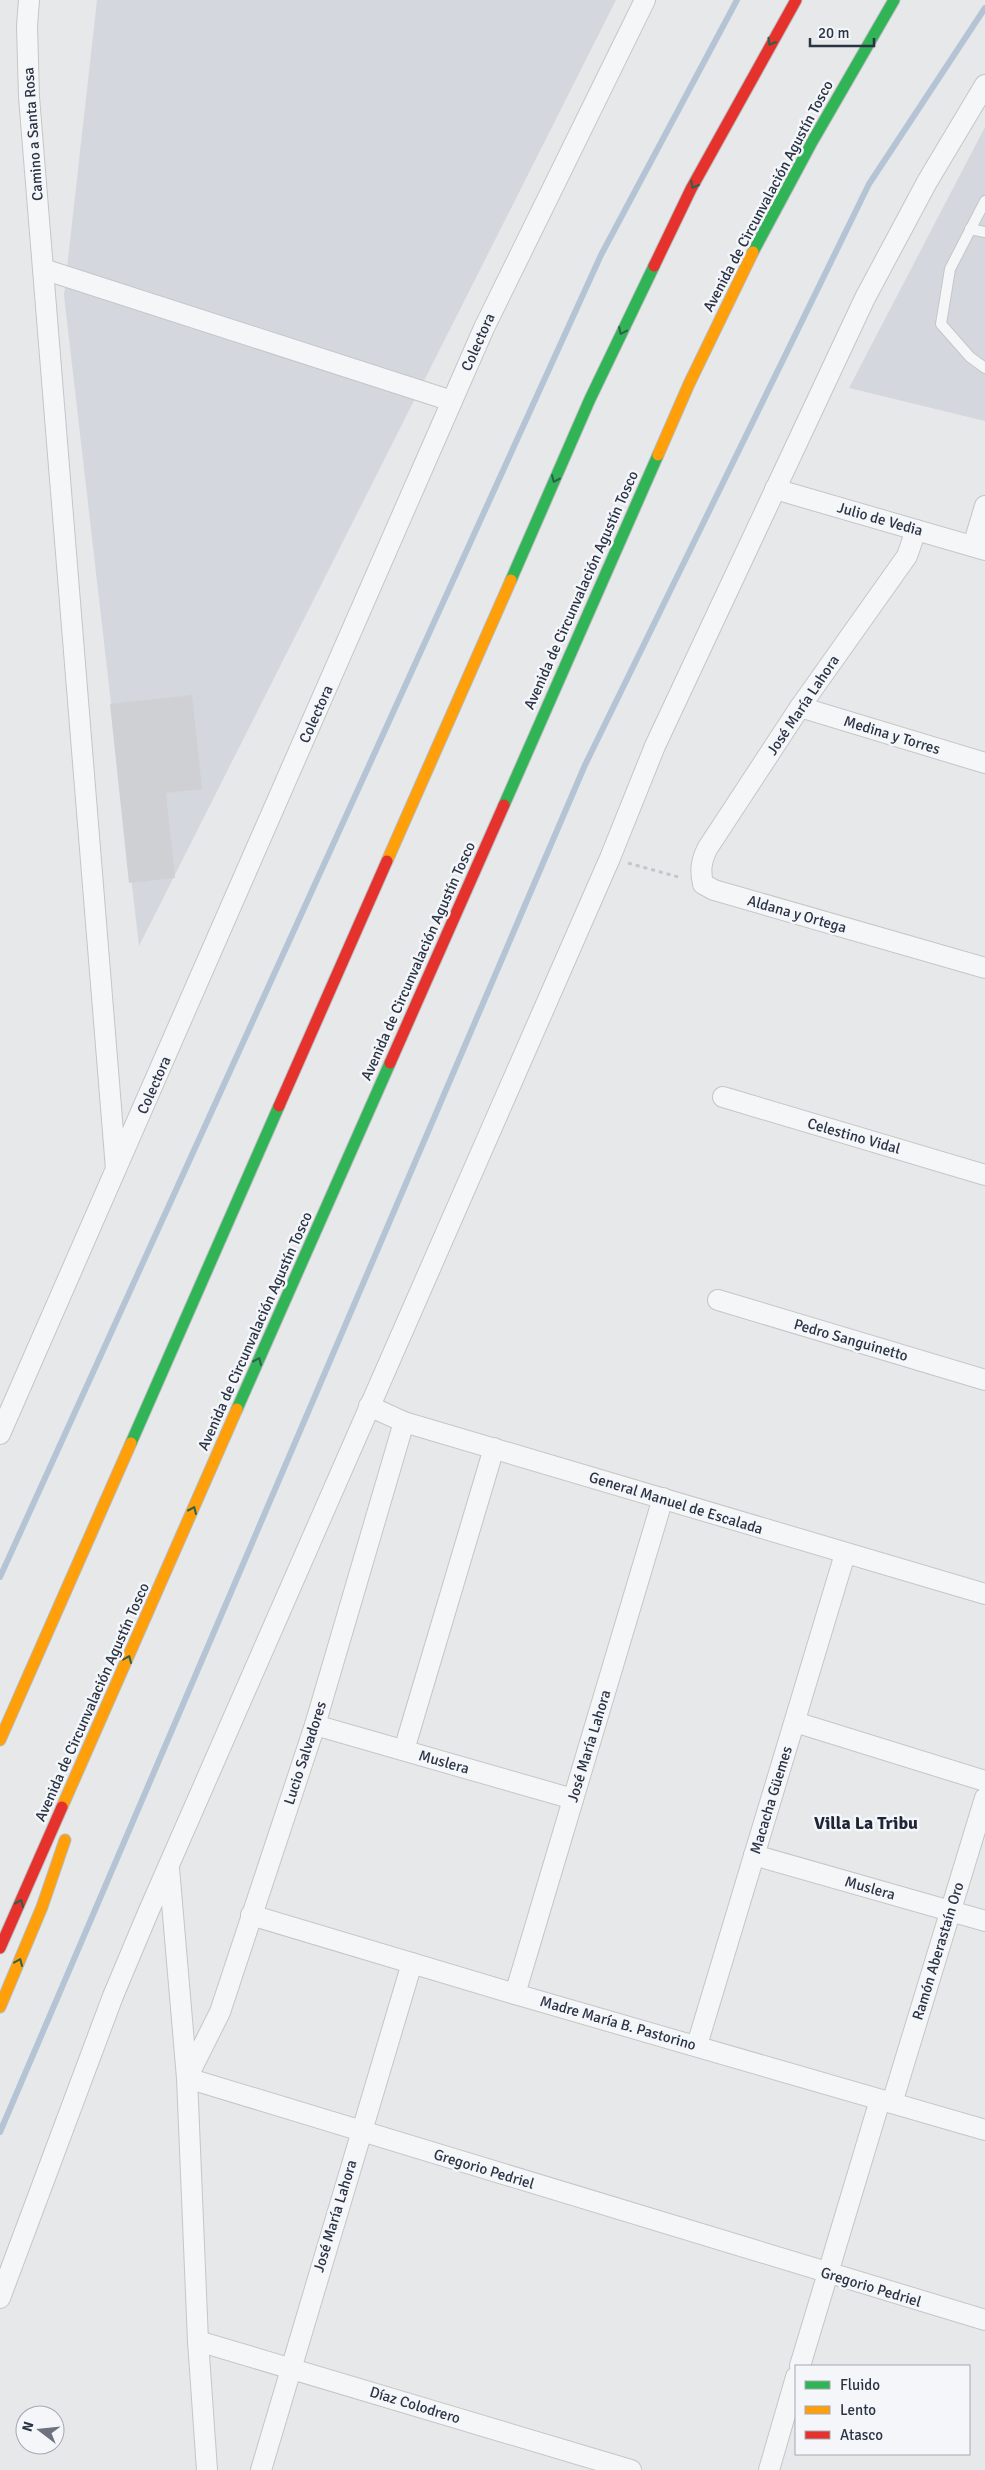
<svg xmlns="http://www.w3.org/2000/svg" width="985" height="2470" viewBox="0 0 985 2470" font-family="Signika,sans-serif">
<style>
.built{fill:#d4d7dd}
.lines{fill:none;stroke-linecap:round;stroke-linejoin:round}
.stream{stroke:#b4c4d5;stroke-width:6}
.building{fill:#ced0d3}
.lane-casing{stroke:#c4c6c8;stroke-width:12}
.street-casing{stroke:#c4c6c8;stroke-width:22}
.fast-casing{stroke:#b8bbbf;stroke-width:13}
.slow-casing{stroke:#b8bbbf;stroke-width:13}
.jam-casing{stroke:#b8bbbf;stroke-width:13}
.path{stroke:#c5c6ca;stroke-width:3;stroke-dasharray:4 4;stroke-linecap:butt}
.lane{stroke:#f5f6f7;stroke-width:10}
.street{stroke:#f5f6f7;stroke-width:20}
.fast{stroke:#30b455;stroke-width:11}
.slow{stroke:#ff9f0a;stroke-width:11}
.jam{stroke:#e5322d;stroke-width:11}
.oneway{stroke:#2d614b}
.labels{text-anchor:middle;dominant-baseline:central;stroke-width:5;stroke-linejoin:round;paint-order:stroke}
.street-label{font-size:15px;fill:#2b3445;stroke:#f4f6f9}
.quarter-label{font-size:18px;font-weight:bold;fill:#1d2536;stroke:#f4f6f9}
</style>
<rect width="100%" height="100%" fill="#e6e8ea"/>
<g class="built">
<polygon points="97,0 616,0 139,946 64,295"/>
<polygon points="985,127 985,421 849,388"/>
</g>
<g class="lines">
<g class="stream">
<polyline points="0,1577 601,255 737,0"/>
<polyline points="0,2132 585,765 869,184 985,8"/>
</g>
</g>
<polygon class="building" points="192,695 202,789 166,793 175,878 129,883 110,704"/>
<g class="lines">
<defs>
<g id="lane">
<polyline points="985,201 950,269 941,324 970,357 985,368"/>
<polyline points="970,229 985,232"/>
</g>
<g id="street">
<polyline points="29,0 27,26 29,97 116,1169"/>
<polyline points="43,269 452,401"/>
<polyline points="775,489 985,550"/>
<path d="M 916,530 L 907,556 L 800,707 L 707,849 C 701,862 700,870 703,884 L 714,890 L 985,968"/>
<polyline points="973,546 985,506"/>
<polyline points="800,707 985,763"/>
<polyline points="723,1097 985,1175"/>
<polyline points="718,1300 985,1380"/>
<polyline points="369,1406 404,1422 985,1594"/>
<polyline points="0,1434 484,328 645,0"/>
<polyline points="795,1722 985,1781"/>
<polyline points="315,1725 573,1799"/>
<polyline points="404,1750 494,1448"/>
<polyline points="754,1855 985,1921"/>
<polyline points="169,1868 187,2078 985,2320"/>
<polyline points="251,1915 515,1994 985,2130"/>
<polyline points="515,1994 663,1498"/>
<polyline points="697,2045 845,1554"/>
<polyline points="892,2103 985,1798"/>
<polyline points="0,2298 113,1996 147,1915 610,858 655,746 865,298 927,182 985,85"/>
<polyline points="198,2341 631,2470"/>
<polyline points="800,2366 880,2100"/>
<polyline points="207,2470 198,2341 187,2078 220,2012 315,1725 404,1422"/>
<polyline points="261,2470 412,1963"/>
<polyline points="769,2470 796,2377"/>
</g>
<g id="fast">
<polyline points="753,252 812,142 894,0"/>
<polyline points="511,580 590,399 654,266"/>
<polyline points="504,805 658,455"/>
<polyline points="237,1409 390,1063"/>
<polyline points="131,1443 279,1106"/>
</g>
<g id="slow">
<polyline points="658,455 689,384 753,252"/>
<polyline points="387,861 511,580"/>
<polyline points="0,1740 131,1443"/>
<polyline points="62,1807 237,1409"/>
<polyline points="0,2007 42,1907 65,1840"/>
</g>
<g id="jam">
<polyline points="654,266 691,189 796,0"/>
<polyline points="390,1063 504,805"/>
<polyline points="279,1106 387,861"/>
<polyline points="0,1948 62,1807"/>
</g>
</defs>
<use href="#lane" class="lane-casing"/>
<use href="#street" class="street-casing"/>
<use href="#fast" class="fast-casing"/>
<use href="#slow" class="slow-casing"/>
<use href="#jam" class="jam-casing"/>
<polyline class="path" points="628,863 682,878"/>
<use href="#lane" class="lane"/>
<use href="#street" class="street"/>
<use href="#fast" class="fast"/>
<use href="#slow" class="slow"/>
<use href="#jam" class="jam"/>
</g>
<defs><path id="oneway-chevron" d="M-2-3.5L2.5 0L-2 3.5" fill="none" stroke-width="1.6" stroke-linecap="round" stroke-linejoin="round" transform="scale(1.25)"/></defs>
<g class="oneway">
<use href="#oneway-chevron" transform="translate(771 42) rotate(120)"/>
<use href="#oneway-chevron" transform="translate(694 185) rotate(118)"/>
<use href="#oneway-chevron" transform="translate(622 331) rotate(115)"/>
<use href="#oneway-chevron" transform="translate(555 479) rotate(114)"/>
<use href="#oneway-chevron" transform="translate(258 1361) rotate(-66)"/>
<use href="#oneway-chevron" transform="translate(193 1510) rotate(-66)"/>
<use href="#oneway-chevron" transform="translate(128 1659) rotate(-67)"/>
<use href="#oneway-chevron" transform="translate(20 1903) rotate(-66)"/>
<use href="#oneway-chevron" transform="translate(19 1962) rotate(-67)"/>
</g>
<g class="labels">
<g class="street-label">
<text transform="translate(33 134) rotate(-94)">Camino a Santa Rosa</text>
<text transform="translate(768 196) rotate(-62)">Avenida de Circunvalación Agustín Tosco</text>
<text transform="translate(478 342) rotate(-66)">Colectora</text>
<text transform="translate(880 519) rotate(16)">Julio de Vedia</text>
<text transform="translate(581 590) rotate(-66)">Avenida de Circunvalación Agustín Tosco</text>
<text transform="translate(803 705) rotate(-56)">José María Lahora</text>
<text transform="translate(316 714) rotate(-66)">Colectora</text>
<text transform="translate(892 735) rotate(17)">Medina y Torres</text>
<text transform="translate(797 914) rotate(16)">Aldana y Ortega</text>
<text transform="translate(418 961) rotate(-66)">Avenida de Circunvalación Agustín Tosco</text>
<text transform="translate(154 1085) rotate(-66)">Colectora</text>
<text transform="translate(854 1136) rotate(16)">Celestino Vidal</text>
<text transform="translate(255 1331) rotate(-66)">Avenida de Circunvalación Agustín Tosco</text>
<text transform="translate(851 1340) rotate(16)">Pedro Sanguinetto</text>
<text transform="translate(676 1503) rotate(17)">General Manuel de Escalada</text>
<text transform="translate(92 1702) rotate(-66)">Avenida de Circunvalación Agustín Tosco</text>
<text transform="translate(589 1746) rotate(-73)">José María Lahora</text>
<text transform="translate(305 1753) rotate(-72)">Lucio Salvadores</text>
<text transform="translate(444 1762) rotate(16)">Muslera</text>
<text transform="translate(771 1800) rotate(-73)">Macacha Güemes</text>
<text transform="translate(870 1888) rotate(16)">Muslera</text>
<text transform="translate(938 1951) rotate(-73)">Ramón Aberastaín Oro</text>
<text transform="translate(618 2023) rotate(16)">Madre María B. Pastorino</text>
<text transform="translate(484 2169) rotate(17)">Gregorio Pedriel</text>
<text transform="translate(335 2216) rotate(-73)">José María Lahora</text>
<text transform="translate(871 2287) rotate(17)">Gregorio Pedriel</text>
<text transform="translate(415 2405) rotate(17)">Díaz Colodrero</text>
</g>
<g class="quarter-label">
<text x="866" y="1823">Villa La Tribu</text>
</g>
</g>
<rect x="795" y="2365" width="175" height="90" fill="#f4f6f9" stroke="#a4a8b1"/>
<rect x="805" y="2381" width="25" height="8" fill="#30b455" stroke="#a4a8b1"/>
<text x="840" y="2390" font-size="15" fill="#2b3445">Fluido</text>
<rect x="805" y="2406" width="25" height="8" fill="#ff9f0a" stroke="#a4a8b1"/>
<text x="840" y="2415" font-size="15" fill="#2b3445">Lento</text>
<rect x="805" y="2431" width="25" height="8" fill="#e5322d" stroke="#a4a8b1"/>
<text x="840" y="2440" font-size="15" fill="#2b3445">Atasco</text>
<g transform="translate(40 2430) rotate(286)"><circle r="24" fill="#f4f6f9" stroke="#a4a8b1"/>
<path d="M0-4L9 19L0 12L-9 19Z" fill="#6c737f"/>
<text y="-8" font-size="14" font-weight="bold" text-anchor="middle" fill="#2b3445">N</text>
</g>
<path d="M810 38v8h64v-8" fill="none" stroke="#2b3445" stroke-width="2.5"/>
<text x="818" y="38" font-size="15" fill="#2b3445" stroke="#f4f6f9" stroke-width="4" paint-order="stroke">20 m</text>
</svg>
